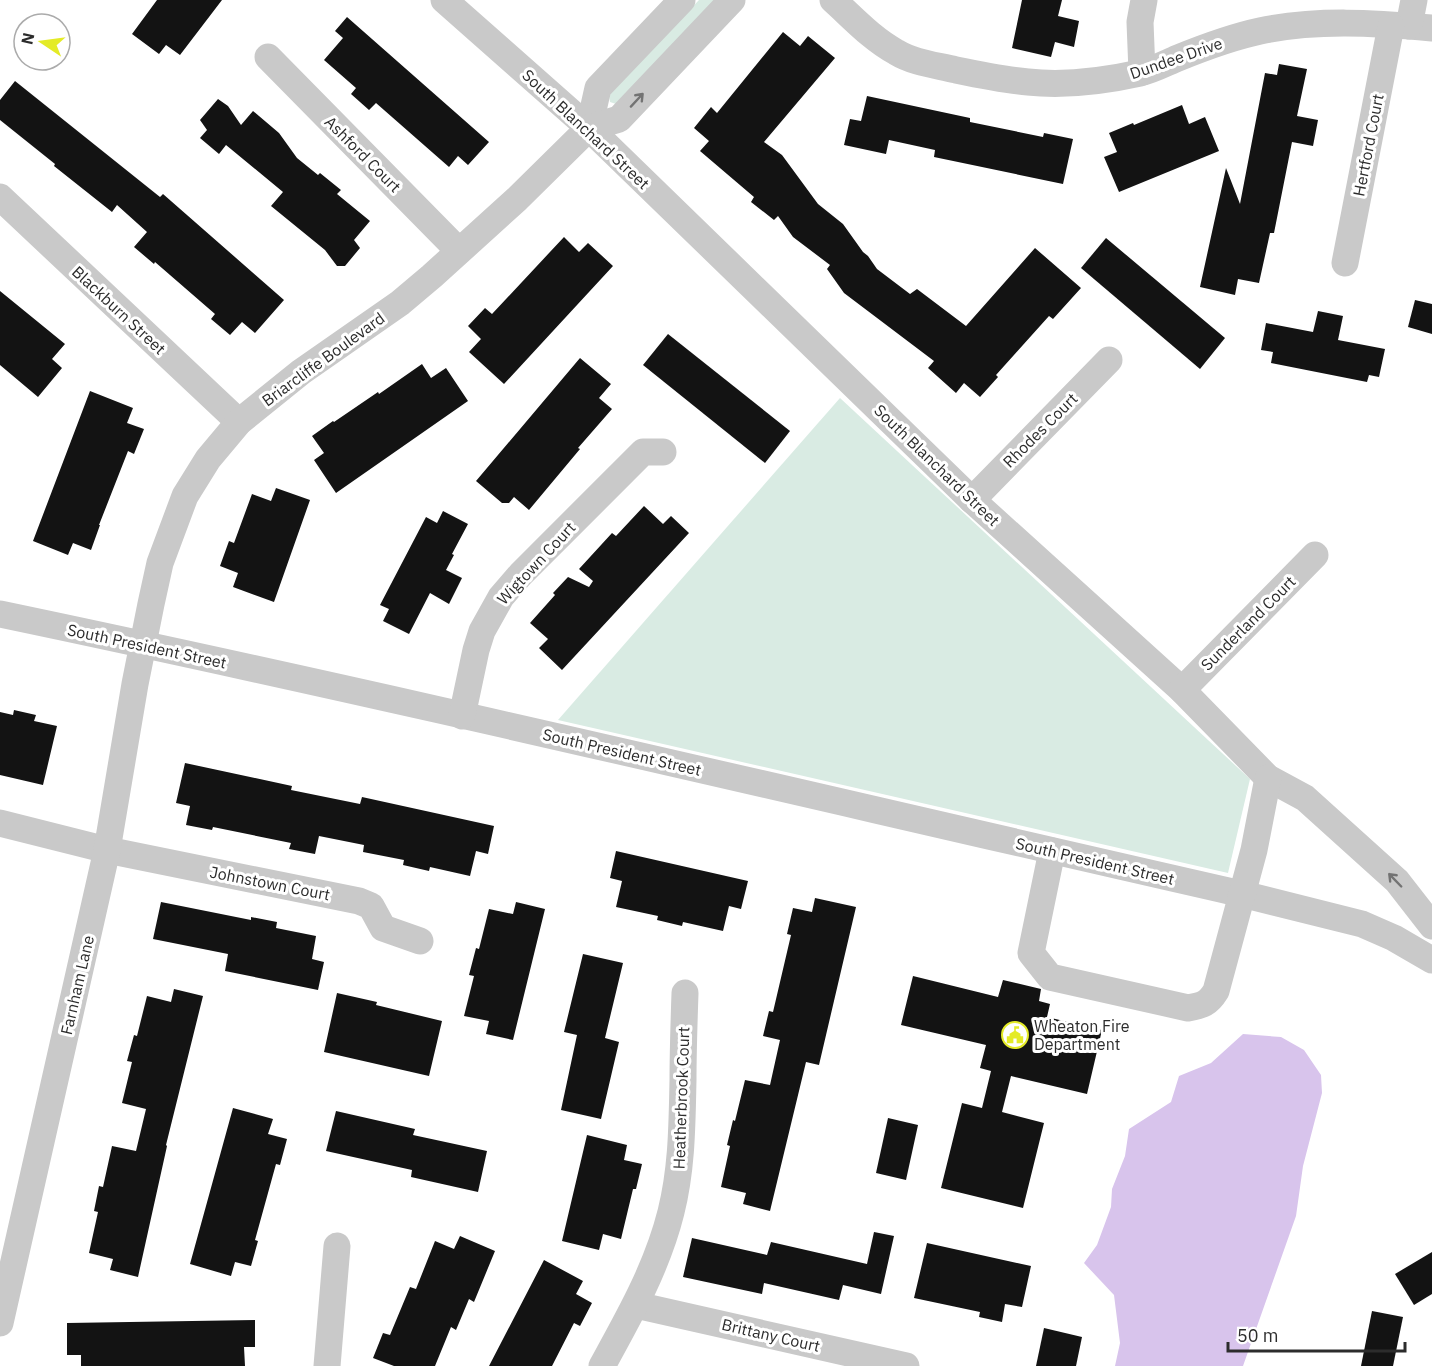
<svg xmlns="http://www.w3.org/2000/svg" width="1432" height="1366" viewBox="0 0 1432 1366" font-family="'IBM Plex Sans',sans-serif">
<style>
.green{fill:#d9ebe3}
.water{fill:#d8c4ec}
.building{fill:#131313}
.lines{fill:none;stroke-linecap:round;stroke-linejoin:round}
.minor{stroke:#c9c9c9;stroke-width:27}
.oneway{stroke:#737373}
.labels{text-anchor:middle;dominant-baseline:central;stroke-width:6;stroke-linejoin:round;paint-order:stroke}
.street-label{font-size:16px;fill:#2c2c2c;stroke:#fff}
.poi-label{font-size:16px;fill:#2c2c2c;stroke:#fff;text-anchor:start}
</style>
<rect width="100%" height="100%" fill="#fff"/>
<g class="green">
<polygon points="699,0 715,0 616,104 610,102 609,96 611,93"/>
<polygon points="840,398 1250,779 1228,873 558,720"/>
</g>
<polygon class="water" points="1243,1034 1281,1037 1304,1050 1321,1075 1322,1093 1303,1166 1296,1216 1243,1366 1115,1366 1120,1343 1114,1295 1084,1263 1097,1245 1111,1207 1112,1189 1125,1156 1129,1129 1171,1102 1179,1076 1211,1063"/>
<g class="building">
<polygon points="157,0 222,0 180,55 166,45 159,54 132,34"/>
<polygon points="1022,0 1062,0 1058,16 1079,21 1074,47 1055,42 1051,57 1012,48"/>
<polygon points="347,17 489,142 468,165 458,156 449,167 376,103 369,110 351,94 356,88 324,60 343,38 335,31"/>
<polygon points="783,32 800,46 808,36 835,58 764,142 782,155 818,204 843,224 863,252 868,256 877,269 910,294 917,289 966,326 1035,248 1081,288 1053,319 1049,316 996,375 998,377 980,397 964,383 956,393 928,368 934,361 844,293 827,269 830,265 793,237 778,216 774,220 751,202 754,197 700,151 709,141 694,128 711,107 717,113"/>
<polygon points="1279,64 1307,69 1297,116 1318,120 1313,146 1292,142 1274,233 1270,233 1259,283 1238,279 1235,295 1200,287 1226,168 1240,204 1265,73 1277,75"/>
<polygon points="15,81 160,197 163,194 284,300 255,333 242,322 230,335 211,319 215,314 155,262 154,264 134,247 147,232 117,205 112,212 54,166 55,164 0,120 0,100"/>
<polygon points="867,96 970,118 970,122 1043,137 1044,133 1073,139 1063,184 934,157 935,150 889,140 886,154 844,145 850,119 861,121"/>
<polygon points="218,99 228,106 241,125 253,111 279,133 297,158 318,175 320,173 341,190 337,194 370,221 354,240 360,248 345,266 337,266 325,250 271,206 283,192 226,145 219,154 200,138 207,130 200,120"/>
<polygon points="1182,105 1189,124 1205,117 1219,151 1119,192 1104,157 1117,152 1109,133 1133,123 1134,125"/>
<polygon points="564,237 579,252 588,243 613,266 504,384 469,352 481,339 468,326 485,308 492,314"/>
<polygon points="1106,238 1225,338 1200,369 1081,268"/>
<polygon points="0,291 65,344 52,359 62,368 38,397 0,365"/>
<polygon points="1415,300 1432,304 1432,334 1408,327"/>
<polygon points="1318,311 1343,316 1338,340 1385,349 1379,377 1369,375 1367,382 1271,363 1273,352 1261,350 1266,323 1313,332"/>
<polygon points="668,334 790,431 765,463 643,365"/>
<polygon points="580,358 611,384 599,398 612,409 578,448 580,449 529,510 514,497 509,503 502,503 476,481"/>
<polygon points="422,364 431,378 446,368 468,401 336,493 314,460 324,453 312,436 333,421 334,422 378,392 379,394"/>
<polygon points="90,391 133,408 127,423 144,429 134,454 128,451 99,525 100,525 91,550 73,543 68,555 33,541"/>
<polygon points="276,488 310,500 274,602 233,587 238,573 220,566 229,541 234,543 252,494 271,501"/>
<polygon points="644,506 663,524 671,516 689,533 562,670 539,648 548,639 530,623 555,595 553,593 568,577 589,587 593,581 579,569 612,533 616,536"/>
<polygon points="443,511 468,524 452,554 454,555 446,570 462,578 449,604 430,593 409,634 383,621 389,609 380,605 426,517 437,523"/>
<polygon points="14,710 36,715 34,721 57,726 43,785 0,775 0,712 13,715"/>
<polygon points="185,763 292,786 291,790 360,804 362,797 494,826 488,854 476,851 470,876 430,867 429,871 403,865 404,860 363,852 364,845 319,836 315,854 289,849 291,843 213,827 212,830 186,825 190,806 176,803"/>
<polygon points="616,851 748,881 741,909 729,906 723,931 683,922 682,926 657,920 658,916 616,907 622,881 610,878"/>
<polygon points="815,898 856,907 819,1065 806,1062 770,1211 743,1204 746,1193 721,1187 730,1146 727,1145 733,1120 735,1121 745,1080 770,1085 780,1040 763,1036 769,1011 773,1012 791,935 787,934 793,908 812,912"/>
<polygon points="161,902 251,920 251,917 277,922 276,928 316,936 312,959 324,962 318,990 225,971 228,954 153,939"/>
<polygon points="516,902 545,909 513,1040 486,1034 489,1021 464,1016 474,976 469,975 476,948 479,949 489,909 513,914"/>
<polygon points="583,954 623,963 605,1038 619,1042 601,1119 561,1110 577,1035 564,1032"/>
<polygon points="913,976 998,997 1003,980 1041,989 1039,1001 1050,1004 1047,1017 1102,1030 1087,1094 1011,1076 1002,1112 1044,1123 1023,1208 941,1188 962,1103 982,1108 991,1071 980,1068 986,1045 901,1025"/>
<polygon points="174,989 203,996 166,1145 167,1146 138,1277 110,1270 113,1259 89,1253 98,1212 94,1211 99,1186 103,1187 112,1146 136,1151 146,1109 122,1103 132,1062 127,1061 134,1035 137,1036 147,996 171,1002"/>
<polygon points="337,993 377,1002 376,1005 442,1021 429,1076 324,1052"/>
<polygon points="233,1108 273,1119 268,1134 287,1139 280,1165 276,1164 255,1240 258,1241 251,1266 235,1262 231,1276 190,1264"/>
<polygon points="336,1111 415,1129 413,1135 487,1151 478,1192 411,1177 412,1170 326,1151"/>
<polygon points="888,1118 918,1125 906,1180 876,1173"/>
<polygon points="587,1135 627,1145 624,1160 642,1164 636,1189 633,1189 621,1239 603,1234 599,1250 562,1241"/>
<polygon points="874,1232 894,1236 881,1294 843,1285 839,1300 764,1283 762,1294 683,1277 692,1238 767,1255 771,1242 867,1264"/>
<polygon points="460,1236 495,1251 474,1302 469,1299 456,1330 451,1327 435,1366 394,1366 373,1358 383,1333 390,1335 410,1287 416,1289 435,1241 454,1249"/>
<polygon points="927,1243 1031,1266 1022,1307 1005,1304 1002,1322 979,1317 980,1312 914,1298"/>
<polygon points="1432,1252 1432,1294 1414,1305 1395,1274"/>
<polygon points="544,1260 583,1281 576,1294 592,1303 580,1326 574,1323 552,1366 489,1366"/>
<polygon points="1372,1311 1403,1317 1393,1366 1361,1366"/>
<polygon points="255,1320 255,1347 244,1347 245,1366 81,1366 81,1355 67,1355 67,1323"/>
<polygon points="1044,1328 1082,1337 1076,1366 1036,1366"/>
</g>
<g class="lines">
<g class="minor">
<polyline points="444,0 589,128 972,500 1182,690 1268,778 1305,798 1397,881 1432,926"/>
<path d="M 833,0 C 853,18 872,39 896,52 C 914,63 936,65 956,70 C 980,75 1004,80 1028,82 C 1065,86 1104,81 1140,73 C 1153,70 1166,63 1178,58 C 1205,47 1232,37 1260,31 C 1317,19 1375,23 1432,28"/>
<polyline points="1409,26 1414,0"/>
<polyline points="268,57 459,251"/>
<polyline points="1142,72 1140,22 1144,0"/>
<polyline points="589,128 598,88 682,0"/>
<polyline points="0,197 239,422"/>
<polyline points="1345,263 1391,26"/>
<polyline points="972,500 1109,360"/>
<path d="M 0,614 C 415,701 828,800 1242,894 L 1362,924 L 1394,938 L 1432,960"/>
<polyline points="1182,690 1315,555"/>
<polyline points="462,716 476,650 482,631 501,597 521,574 643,452 663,452"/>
<polyline points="0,823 107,850 359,901 371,906 383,928 420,941"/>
<path d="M 1052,851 L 1031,953 L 1050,977 L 1188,1008 C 1203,1005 1208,1004 1216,991 L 1254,850 L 1268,778"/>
<polyline points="636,1305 906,1366"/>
<polyline points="0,1323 107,850 135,684 151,604 160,563 185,496 208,459 239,422 301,372 400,303 432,276 517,199 589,128 619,119 732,0"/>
<polyline points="327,1366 337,1246"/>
<path d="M 602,1366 C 629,1317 657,1268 671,1212 C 682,1168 682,1125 683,1080 C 683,1051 684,1022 685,993"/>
</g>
</g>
<defs><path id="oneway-shaft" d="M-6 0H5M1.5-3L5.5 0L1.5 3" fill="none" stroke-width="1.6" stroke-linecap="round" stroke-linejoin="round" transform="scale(1.5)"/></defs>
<g class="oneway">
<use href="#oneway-shaft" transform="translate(637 100) rotate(-47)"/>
<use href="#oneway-shaft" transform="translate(1395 880) rotate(-134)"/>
</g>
<defs>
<symbol id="civic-ring" viewBox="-11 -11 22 22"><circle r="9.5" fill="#fff" stroke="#e4eb27" stroke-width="1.5"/><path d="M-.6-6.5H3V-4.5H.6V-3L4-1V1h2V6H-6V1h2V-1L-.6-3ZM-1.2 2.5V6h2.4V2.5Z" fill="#e4eb27"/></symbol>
</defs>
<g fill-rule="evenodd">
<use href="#civic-ring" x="1000" y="1020" width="30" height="30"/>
</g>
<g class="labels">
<g class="street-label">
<text transform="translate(1176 58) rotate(-19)">Dundee Drive</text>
<text transform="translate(586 129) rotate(43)">South Blanchard Street</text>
<text transform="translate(1368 145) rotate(-79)">Hertford Court</text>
<text transform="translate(363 154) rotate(45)">Ashford Court</text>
<text transform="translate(119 310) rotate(43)">Blackburn Street</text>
<text transform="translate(323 359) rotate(-36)">Briarcliffe Boulevard</text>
<text transform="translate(1040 430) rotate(-45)">Rhodes Court</text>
<text transform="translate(937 465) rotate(44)">South Blanchard Street</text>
<text transform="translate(536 563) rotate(-47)">Wigtown Court</text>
<text transform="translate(1248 623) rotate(-45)">Sunderland Court</text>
<text transform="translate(147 646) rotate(12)">South President Street</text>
<text transform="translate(622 752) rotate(13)">South President Street</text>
<text transform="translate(1095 861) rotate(13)">South President Street</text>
<text transform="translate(270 883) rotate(11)">Johnstown Court</text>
<text transform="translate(77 985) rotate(-77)">Farnham Lane</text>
<text transform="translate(681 1098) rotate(-88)">Heatherbrook Court</text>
<text transform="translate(771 1335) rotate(13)">Brittany Court</text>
</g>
<g class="poi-label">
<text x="1034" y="1026">Wheaton Fire<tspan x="1034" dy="18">Department</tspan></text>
</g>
</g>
<g transform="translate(42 42) rotate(283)"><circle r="28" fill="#ffffff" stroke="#ababab" stroke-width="1.5"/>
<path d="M0-4.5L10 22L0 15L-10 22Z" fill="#e4eb27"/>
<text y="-9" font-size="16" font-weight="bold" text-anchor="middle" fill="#2c2c2c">N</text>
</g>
<path d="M1228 1342v9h177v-9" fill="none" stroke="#2c2c2c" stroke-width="3"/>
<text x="1237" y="1342" font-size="18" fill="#2c2c2c" stroke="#ffffff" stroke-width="4.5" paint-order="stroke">50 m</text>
</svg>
